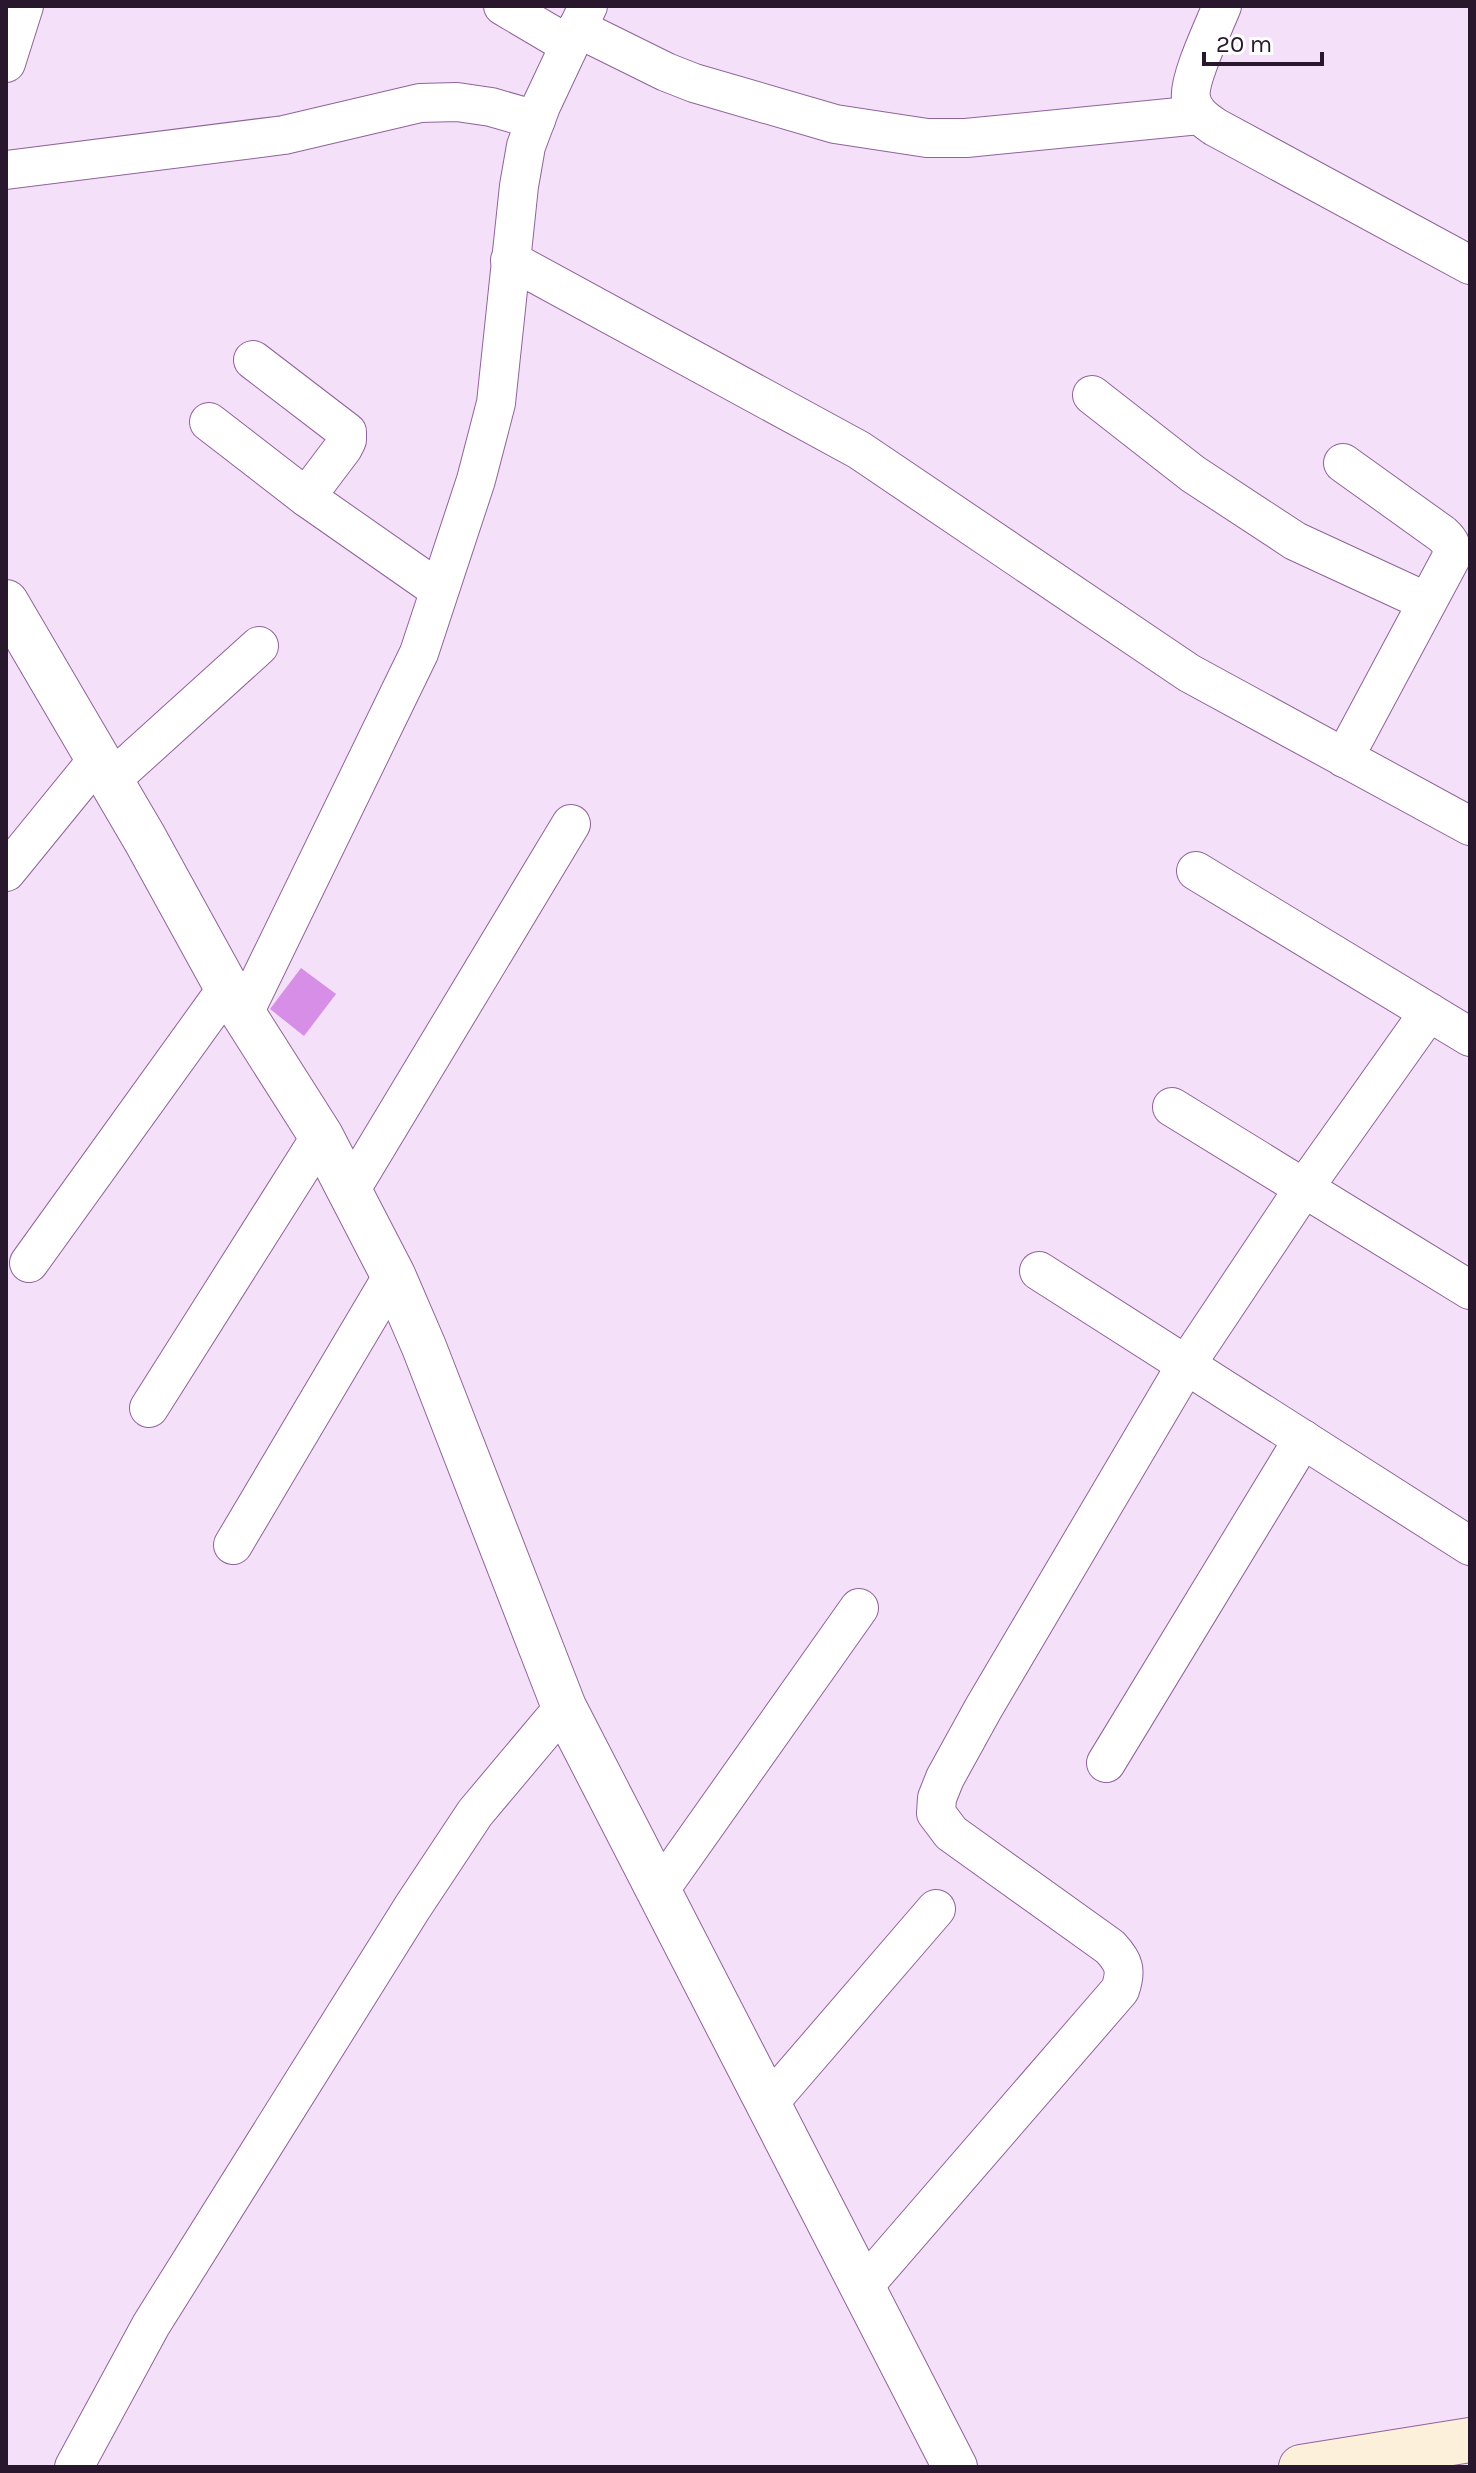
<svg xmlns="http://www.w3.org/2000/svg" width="1476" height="2473" viewBox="0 0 1476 2473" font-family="Karla,sans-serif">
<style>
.building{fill:#d68ee6}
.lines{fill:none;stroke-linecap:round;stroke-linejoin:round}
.minor-casing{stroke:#90639a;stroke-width:40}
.tertiary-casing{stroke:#90639a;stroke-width:46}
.secondary-casing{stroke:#90639a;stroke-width:46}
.minor{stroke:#fff;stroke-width:38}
.tertiary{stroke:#fff;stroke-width:44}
.secondary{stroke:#fdf0da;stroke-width:44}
</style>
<rect width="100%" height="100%" fill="#f4e0f8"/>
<polygon class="building" points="301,968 336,994 304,1036 270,1009"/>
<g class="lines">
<defs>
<g id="minor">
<polyline points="503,6 569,45"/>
<path d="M 1222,6 C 1214,26 1188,80 1191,98 C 1193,112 1205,120 1215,127 L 1470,265"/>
<polyline points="577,28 666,72 694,83 835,124 927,138 966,138 1199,115"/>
<polyline points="6,63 24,6"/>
<polyline points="6,170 284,135 420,103 457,102 491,107 536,120"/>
<polyline points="510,260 859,450 1189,673 1470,826"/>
<polyline points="253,360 347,432 347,440 343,448 306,497"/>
<polyline points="1092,395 1193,474 1295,541 1427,602"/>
<polyline points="209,422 306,497 439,590"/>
<path d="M 1343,463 L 1442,534 C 1451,542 1453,547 1451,558 L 1344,758"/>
<polyline points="111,780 259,646"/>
<polyline points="1196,871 1470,1037"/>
<polyline points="6,872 98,759"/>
<polyline points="243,1015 419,653 476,480 496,403 519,186 526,146 541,106 588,6"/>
<polyline points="1172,1107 1470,1290"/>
<polyline points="350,1191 571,824"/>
<polyline points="29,1263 227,988"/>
<polyline points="1039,1271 1470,1546"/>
<polyline points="149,1408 321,1136"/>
<polyline points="233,1545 393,1275"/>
<polyline points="1106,1763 1303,1439"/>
<polyline points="659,1891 859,1608"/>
<polyline points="768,2104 936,1909"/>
<path d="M 863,2287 L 1120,1990 C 1127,1970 1124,1962 1110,1947 L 951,1833 L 936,1813 L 937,1798 L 945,1778 L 983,1709 L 1186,1365 L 1304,1188 L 1429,1012"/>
<polyline points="74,2467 151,2325 412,1908 475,1813 564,1707"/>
</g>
<polyline id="tertiary" points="6,602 145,839 227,988 321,1136 393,1275 424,1347 564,1707 955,2467"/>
<polyline id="secondary" points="1301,2467 1470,2440"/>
</defs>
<use href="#minor" class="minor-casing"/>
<use href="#tertiary" class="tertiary-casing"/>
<use href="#secondary" class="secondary-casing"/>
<use href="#minor" class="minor"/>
<use href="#tertiary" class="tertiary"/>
<use href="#secondary" class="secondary"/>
</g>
<rect width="1476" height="2473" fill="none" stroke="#29172d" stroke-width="16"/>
<path d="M1204 52v12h118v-12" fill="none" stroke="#29172d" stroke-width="4"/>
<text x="1216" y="52" font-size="24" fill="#29172d" stroke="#ffffff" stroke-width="6" paint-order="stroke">20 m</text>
</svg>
